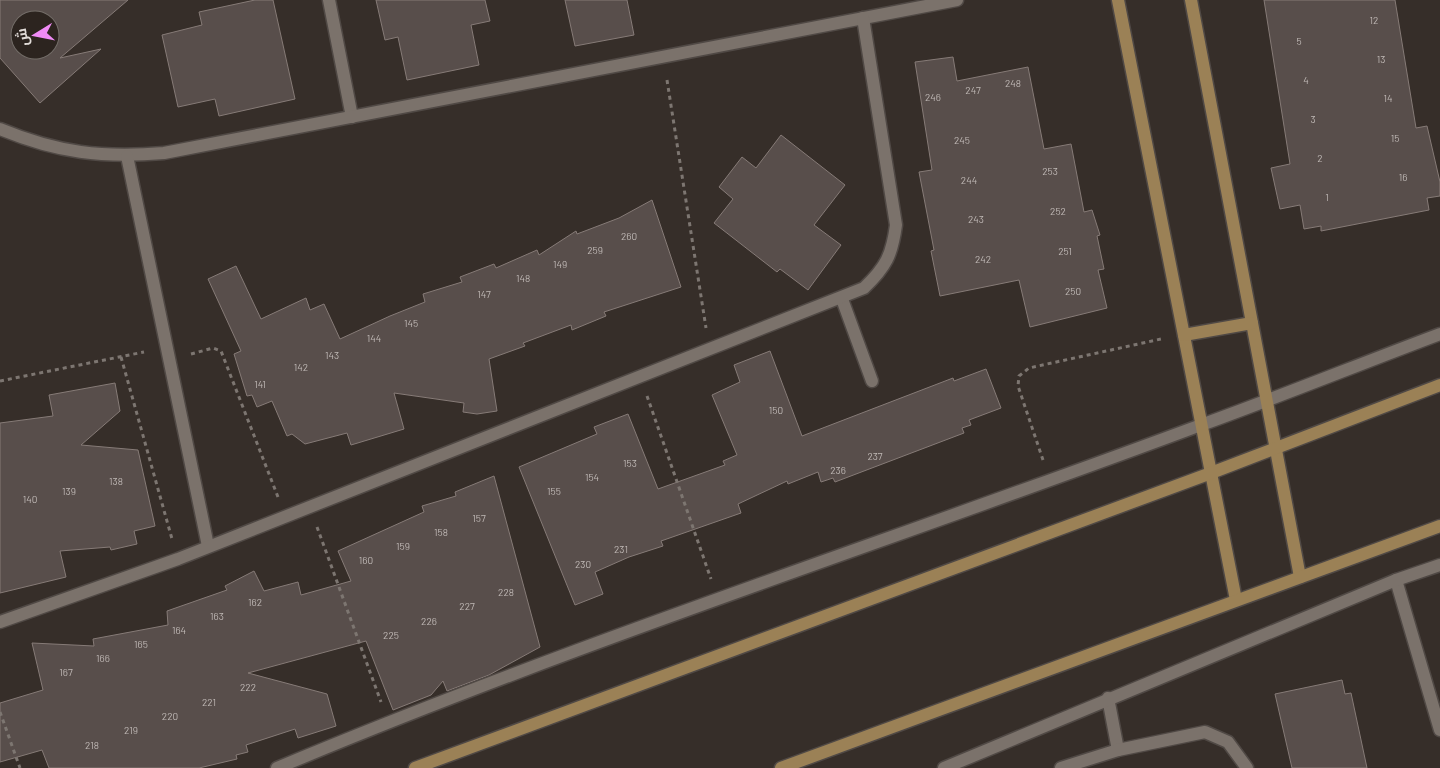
<svg xmlns="http://www.w3.org/2000/svg" width="1440" height="768" viewBox="0 0 1440 768" font-family="Barlow,Cairo,sans-serif">
<style>
.building{fill:#584e4b;stroke:#867b77;fill-rule:evenodd}
.lines{fill:none;stroke-linecap:round;stroke-linejoin:round}
.lane-casing{stroke:#504945;stroke-width:15}
.street-casing{stroke:#504945;stroke-width:15}
.secondary-casing{stroke:#504945;stroke-width:15}
.path{stroke:#7d7671;stroke-width:3;stroke-dasharray:4 4;stroke-linecap:butt}
.lane{stroke:#7b726b;stroke-width:12}
.street{stroke:#7b726b;stroke-width:12}
.secondary{stroke:#9b8156;stroke-width:12}
.labels{text-anchor:middle;dominant-baseline:central;stroke-width:4.5;stroke-linejoin:round;paint-order:stroke}
.number-label{font-size:10px;fill:#bfb8b5}
</style>
<rect width="100%" height="100%" fill="#362e29"/>
<g class="building">
<path d="M 0,0 L 128,0 L 60,58 L 101,49 L 40,103 L 0,58 ZM 20,20 L 50,20 L 50,50 L 20,50 Z"/>
<polygon points="255,0 273,0 295,99 219,116 215,99 178,107 162,35 202,25 199,12"/>
<polygon points="376,0 485,0 490,21 471,25 479,65 407,80 398,37 385,40"/>
<polygon points="565,0 627,0 634,35 575,46"/>
<polygon points="1264,0 1395,0 1416,128 1427,126 1440,182 1440,196 1427,198 1429,210 1321,231 1321,226 1304,229 1300,205 1280,209 1271,168 1290,164"/>
<polygon points="953,57 957,81 1028,67 1044,149 1071,144 1084,212 1092,210 1100,235 1097,236 1104,269 1098,270 1107,308 1030,327 1019,280 940,296 931,251 934,250 919,172 932,170 915,62"/>
<polygon points="781,135 845,185 814,225 841,245 808,290 780,269 777,272 714,223 733,199 719,187 742,157 756,168"/>
<polygon points="652,200 681,287 604,312 606,316 572,330 571,325 523,343 525,346 489,359 497,411 477,414 463,412 464,403 394,393 404,429 351,445 347,433 305,444 292,434 287,436 272,401 257,407 252,395 247,396 234,354 241,351 208,279 236,266 261,319 306,298 310,310 324,304 340,339 390,316 425,302 423,294 462,282 460,277 494,264 496,268 537,250 539,255 576,231 577,234 619,218"/>
<polygon points="770,351 802,436 953,378 954,381 986,369 1001,408 969,420 971,425 962,428 964,433 835,482 833,478 821,482 818,472 788,484 787,481 738,504 741,513 661,541 663,546 629,557 595,572 603,594 575,605 519,467 597,434 594,427 628,414 658,489 725,465 723,461 737,455 712,395 740,382 734,365"/>
<polygon points="115,383 120,411 81,445 138,450 155,526 134,531 137,544 111,550 110,547 60,551 66,577 0,593 0,423 53,416 49,395"/>
<polygon points="494,476 540,647 489,675 447,691 443,681 431,695 393,710 366,641 248,673 327,694 336,726 298,738 295,729 246,745 248,752 236,755 237,759 199,768 49,768 42,750 0,762 0,703 43,690 32,643 94,646 93,639 168,625 167,611 227,590 225,586 254,571 264,591 298,582 301,595 351,581 338,551 424,512 422,506 456,496 455,492"/>
<polygon points="1342,680 1345,694 1351,693 1367,768 1292,768 1275,694"/>
</g>
<g class="lines">
<defs>
<polyline id="lane" points="842,299 872,381"/>
<g id="street">
<polyline points="329,0 352,117"/>
<path d="M 0,129 C 58,153 102,158 164,153 L 957,0"/>
<polyline points="127,156 208,546"/>
<polyline points="1396,580 1440,730"/>
<path d="M 0,622 L 178,559 L 864,288 C 886,267 892,255 896,225 L 863,18"/>
<polyline points="1108,698 1118,750"/>
<path d="M 277,768 C 580,641 893,540 1201,425 C 1281,396 1360,364 1440,334"/>
<polyline points="944,768 1396,580 1440,565"/>
<polyline points="1061,768 1118,750 1205,732 1228,742 1247,768"/>
</g>
<g id="secondary">
<polyline points="1118,0 1236,600"/>
<polyline points="1191,0 1300,577"/>
<polyline points="1184,335 1252,323"/>
<polyline points="415,768 1211,473 1440,385"/>
<polyline points="781,768 1440,526"/>
</g>
</defs>
<use href="#lane" class="lane-casing"/>
<use href="#street" class="street-casing"/>
<use href="#secondary" class="secondary-casing"/>
<g class="path">
<polyline points="667,80 706,328"/>
<polyline points="191,354 213,348 221,351 278,497"/>
<polyline points="121,357 172,539"/>
<polyline points="0,381 144,352"/>
<polyline points="647,396 711,579"/>
<polyline points="1043,460 1018,386 1019,376 1029,368 1038,366 1161,339"/>
<polyline points="317,527 381,702"/>
<polyline points="0,712 20,768"/>
</g>
<use href="#lane" class="lane"/>
<use href="#street" class="street"/>
<use href="#secondary" class="secondary"/>
</g>
<g class="labels">
<g class="number-label">
<text x="1374" y="20">12</text>
<text x="1299" y="41">5</text>
<text x="1381" y="59">13</text>
<text x="1306" y="80">4</text>
<text x="1013" y="83">248</text>
<text x="973" y="90">247</text>
<text x="933" y="97">246</text>
<text x="1388" y="98">14</text>
<text x="1313" y="119">3</text>
<text x="1395" y="138">15</text>
<text x="962" y="140">245</text>
<text x="1320" y="158">2</text>
<text x="1050" y="171">253</text>
<text x="1403" y="177">16</text>
<text x="969" y="180">244</text>
<text x="1327" y="197">1</text>
<text x="1058" y="211">252</text>
<text x="976" y="219">243</text>
<text x="629" y="236">260</text>
<text x="595" y="250">259</text>
<text x="1065" y="251">251</text>
<text x="983" y="259">242</text>
<text x="560" y="264">149</text>
<text x="523" y="278">148</text>
<text x="1073" y="291">250</text>
<text x="484" y="294">147</text>
<text x="411" y="323">145</text>
<text x="374" y="338">144</text>
<text x="332" y="355">143</text>
<text x="301" y="367">142</text>
<text x="260" y="384">141</text>
<text x="776" y="410">150</text>
<text x="875" y="456">237</text>
<text x="630" y="463">153</text>
<text x="838" y="470">236</text>
<text x="592" y="477">154</text>
<text x="116" y="481">138</text>
<text x="69" y="491">139</text>
<text x="554" y="491">155</text>
<text x="30" y="499">140</text>
<text x="479" y="518">157</text>
<text x="441" y="532">158</text>
<text x="403" y="546">159</text>
<text x="621" y="549">231</text>
<text x="366" y="560">160</text>
<text x="583" y="564">230</text>
<text x="506" y="592">228</text>
<text x="255" y="602">162</text>
<text x="467" y="606">227</text>
<text x="217" y="616">163</text>
<text x="429" y="621">226</text>
<text x="179" y="630">164</text>
<text x="391" y="635">225</text>
<text x="141" y="644">165</text>
<text x="103" y="658">166</text>
<text x="66" y="672">167</text>
<text x="248" y="687">222</text>
<text x="209" y="702">221</text>
<text x="170" y="716">220</text>
<text x="131" y="730">219</text>
<text x="92" y="745">218</text>
</g>
</g>
<g transform="translate(35 35) rotate(260)"><circle r="24" fill="#2c241f" stroke="#746e69"/>
<path d="M0-4L9 19L0 12L-9 19Z" fill="#f08bf6"/>
<text y="-8" font-size="14" font-weight="bold" text-anchor="middle" fill="#e1dcd8">ش</text>
</g>
</svg>
